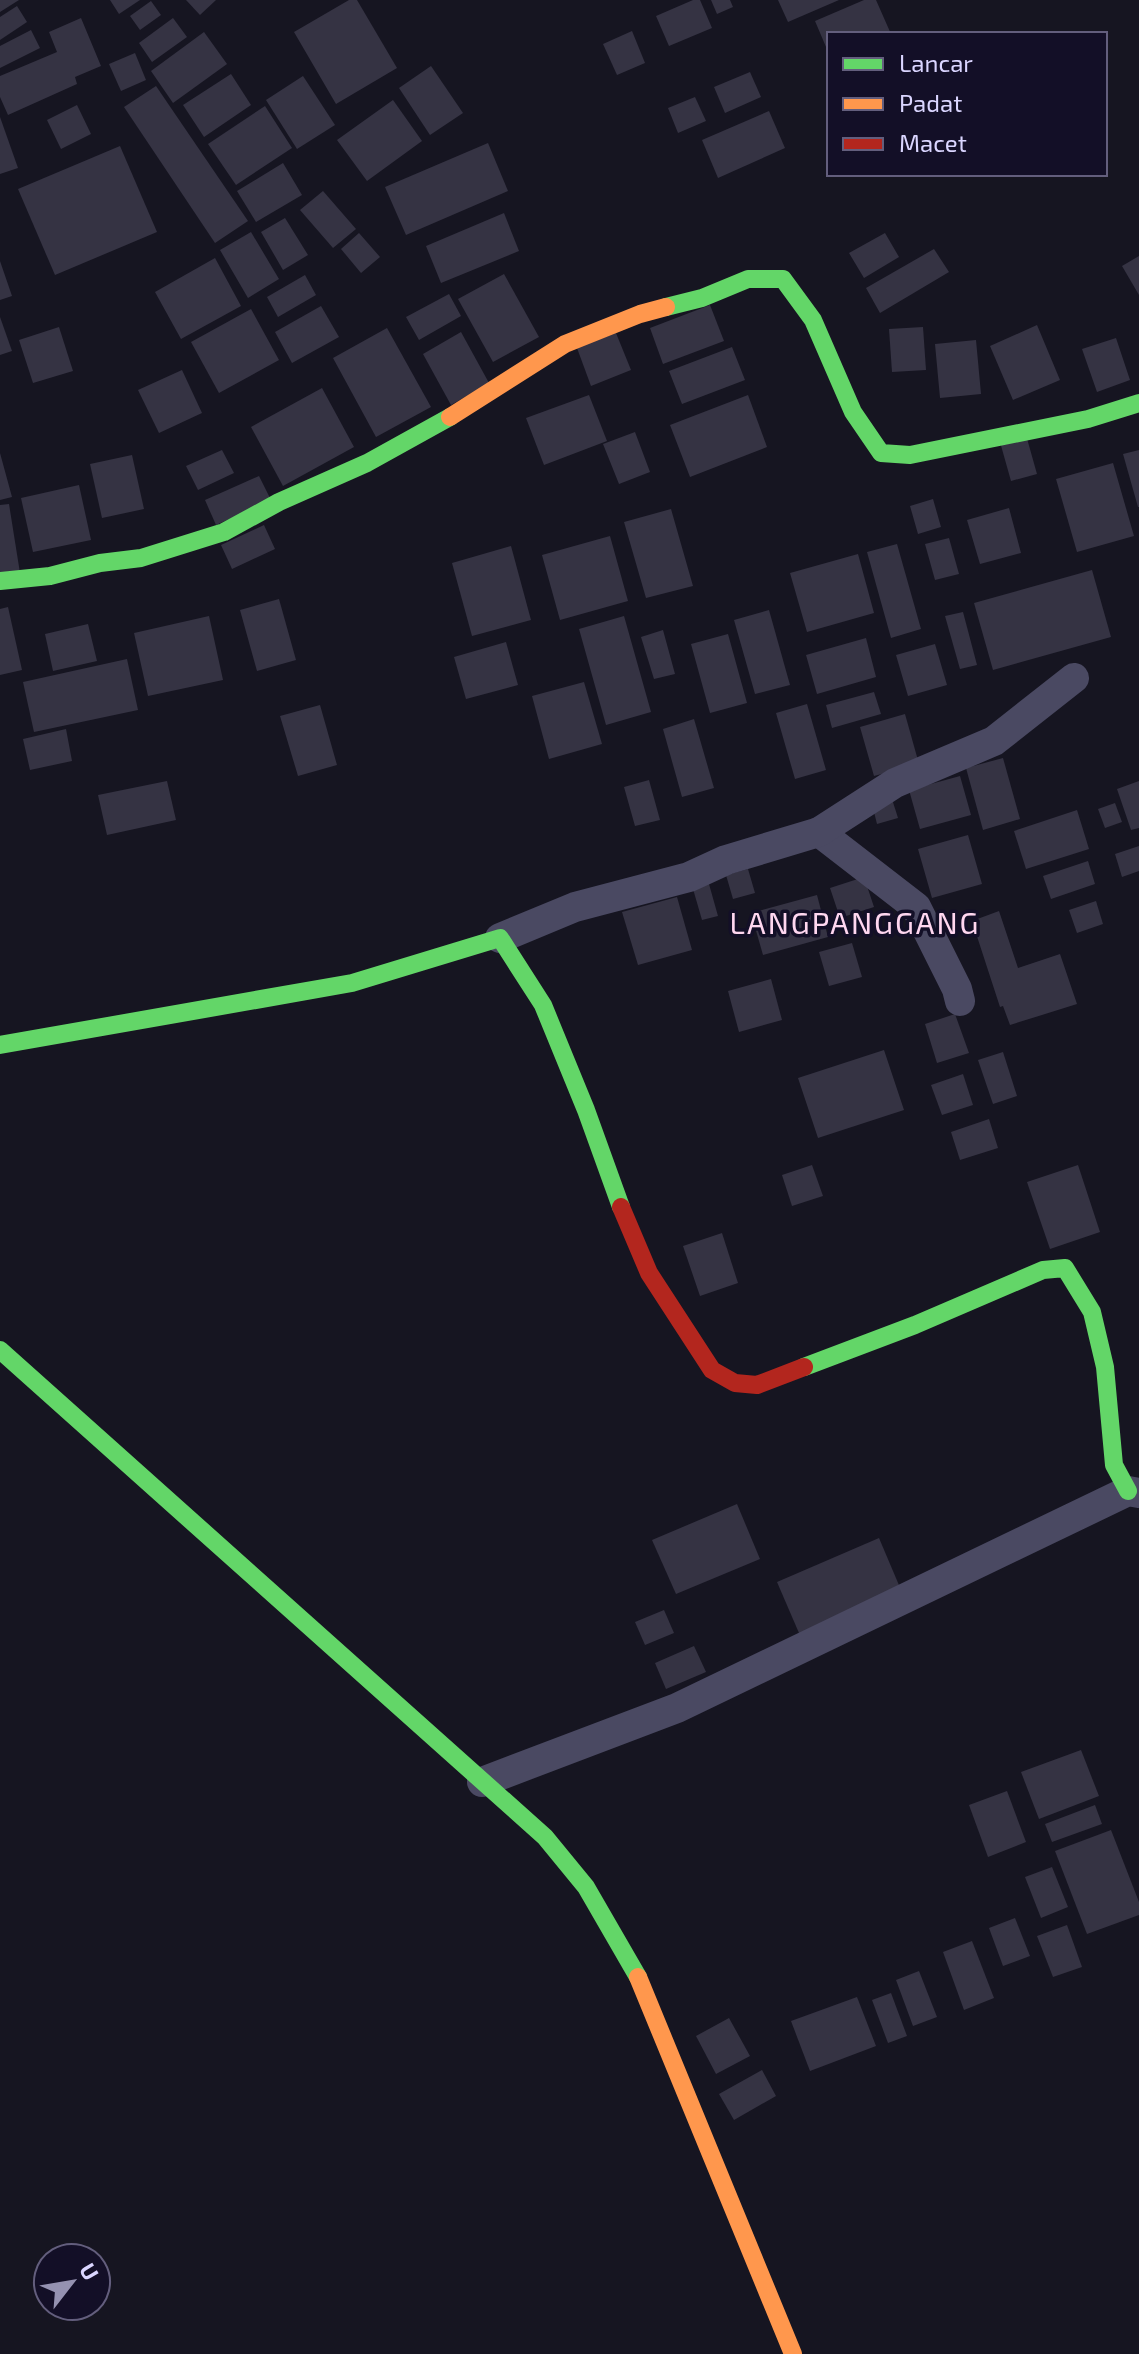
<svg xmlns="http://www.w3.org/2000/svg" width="1139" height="2354" viewBox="0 0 1139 2354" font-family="'Exo 2',sans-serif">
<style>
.building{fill:#353343}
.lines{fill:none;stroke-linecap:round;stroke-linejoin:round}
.street{stroke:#4a4962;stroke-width:30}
.fast{stroke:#63d668;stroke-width:18}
.slow{stroke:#ff974d;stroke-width:18}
.jam{stroke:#b3261e;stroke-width:18}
.labels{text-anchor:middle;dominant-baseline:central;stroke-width:7;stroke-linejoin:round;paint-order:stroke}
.quarter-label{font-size:30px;letter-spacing:2px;fill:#ffd7f0;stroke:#130f27}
</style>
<rect width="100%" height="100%" fill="#161521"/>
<g class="building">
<polygon points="0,0 19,0 0,12"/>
<polygon points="110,0 140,0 119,14"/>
<polygon points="186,0 216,0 200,15"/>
<polygon points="349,0 357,0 397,68 336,104 294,32"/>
<polygon points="693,0 700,0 712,28 669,46 656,16"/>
<polygon points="711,0 730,0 733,7 717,14"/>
<polygon points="778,0 839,0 788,22"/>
<polygon points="864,0 876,0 891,34 829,34 829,54 815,21"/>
<polygon points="151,1 161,15 140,30 130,16"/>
<polygon points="17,6 27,22 0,40 0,17"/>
<polygon points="81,18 101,66 75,77 77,84 8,115 0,97 0,76 57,52 49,32"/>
<polygon points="173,18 187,37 152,62 139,43"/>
<polygon points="31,30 40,48 0,68 0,46"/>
<polygon points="632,31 645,63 617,75 603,44"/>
<polygon points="204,32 227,64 173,103 151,71"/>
<polygon points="135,53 146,80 121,91 109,64"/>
<polygon points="431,66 463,113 430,135 399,88"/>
<polygon points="750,72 761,97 725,113 714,87"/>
<polygon points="231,74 251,105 204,137 183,105"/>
<polygon points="303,76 335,125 297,149 266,100"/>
<polygon points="156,86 248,221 215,243 124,107"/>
<polygon points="695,97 706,121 678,133 668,108"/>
<polygon points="393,100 422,141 367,181 337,140"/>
<polygon points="77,105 91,134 61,149 47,120"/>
<polygon points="265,106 292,148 236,185 208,144"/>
<polygon points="769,111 785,148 718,178 702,140"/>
<polygon points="0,117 18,168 0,174"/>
<polygon points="488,143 508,191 406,235 385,187"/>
<polygon points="120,146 157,232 55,275 18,189"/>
<polygon points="283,163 302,195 256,222 237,191"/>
<polygon points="323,191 356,229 333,248 300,210"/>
<polygon points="504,213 519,251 441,283 426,246"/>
<polygon points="285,218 308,255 283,270 261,232"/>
<polygon points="251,232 279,279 248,298 220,250"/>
<polygon points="359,233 380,257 361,273 341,249"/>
<polygon points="885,233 899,257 864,278 849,253"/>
<polygon points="934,249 949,272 880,313 866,288"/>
<polygon points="1139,256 1139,295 1122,266"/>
<polygon points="215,258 241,306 181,339 155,292"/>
<polygon points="0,261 12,296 0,300"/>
<polygon points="504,274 539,337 493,362 458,299"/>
<polygon points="305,275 316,295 278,317 267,297"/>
<polygon points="449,294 461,316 419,340 406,317"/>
<polygon points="710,305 724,341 663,364 650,328"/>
<polygon points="321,306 339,337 292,363 275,332"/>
<polygon points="251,309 279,360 219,393 191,342"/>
<polygon points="0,317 12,351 0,355"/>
<polygon points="1037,325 1060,380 1013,400 990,346"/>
<polygon points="59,327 73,371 33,383 19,340"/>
<polygon points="923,327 926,370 892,372 889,329"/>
<polygon points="387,328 431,407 376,437 333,358"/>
<polygon points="461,332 489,383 451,405 423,354"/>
<polygon points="616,333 631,370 591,386 577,348"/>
<polygon points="1116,338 1130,380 1097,392 1082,349"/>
<polygon points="976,340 981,394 940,398 935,344"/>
<polygon points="732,347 745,380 682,404 669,371"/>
<polygon points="182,370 202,413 159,433 138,390"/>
<polygon points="322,388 354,447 283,486 251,427"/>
<polygon points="589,395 607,441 544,465 526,418"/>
<polygon points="748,395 767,447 690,477 670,425"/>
<polygon points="635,432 650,472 619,484 603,444"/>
<polygon points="1026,435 1037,474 1011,481 1000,442"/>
<polygon points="222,450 234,473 198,490 186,466"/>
<polygon points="1139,450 1139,507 1138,507 1123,454"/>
<polygon points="0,453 12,497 0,500"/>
<polygon points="132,455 144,509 102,518 90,464"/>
<polygon points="1113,463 1134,536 1077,552 1056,479"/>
<polygon points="259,476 271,500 216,525 205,500"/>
<polygon points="79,485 91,540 33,552 21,498"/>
<polygon points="933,499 941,527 918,534 910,506"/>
<polygon points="9,504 20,573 0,576 0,505"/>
<polygon points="1009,508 1021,553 980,564 967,520"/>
<polygon points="671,509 693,586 646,598 624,522"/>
<polygon points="264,525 275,549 232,569 221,545"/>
<polygon points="610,536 628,601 560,620 542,555"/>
<polygon points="949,538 959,574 935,580 925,544"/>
<polygon points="897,544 921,629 891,638 867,552"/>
<polygon points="511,546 531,620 472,636 452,563"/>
<polygon points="858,554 874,613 807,632 790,573"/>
<polygon points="1092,570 1111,637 993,670 974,603"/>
<polygon points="279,599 296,660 257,671 240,610"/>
<polygon points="8,607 22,670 0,675 0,609"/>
<polygon points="769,610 790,685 755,694 734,620"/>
<polygon points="963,612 977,665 960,669 945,616"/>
<polygon points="209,616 223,680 148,696 134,633"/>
<polygon points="624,616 651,712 606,725 579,629"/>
<polygon points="88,624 97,661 53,671 45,634"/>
<polygon points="663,630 675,674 654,679 641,637"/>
<polygon points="728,634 747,703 710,713 691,644"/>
<polygon points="866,638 876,677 817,694 806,655"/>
<polygon points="506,642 518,685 466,699 454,657"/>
<polygon points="935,644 947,685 908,696 896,655"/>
<polygon points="127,659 138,710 34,732 23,682"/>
<polygon points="584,682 602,744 549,759 532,696"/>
<polygon points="874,692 881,714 832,728 826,705"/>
<polygon points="807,704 826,770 795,779 776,713"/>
<polygon points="320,705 337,765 298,776 280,716"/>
<polygon points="905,714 919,764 874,776 860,727"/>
<polygon points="694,719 714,788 682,797 663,729"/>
<polygon points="66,729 72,761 30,770 23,739"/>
<polygon points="1003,758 1020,819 983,830 966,768"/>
<polygon points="960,776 971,815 920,829 909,790"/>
<polygon points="649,780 660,820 635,826 624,787"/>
<polygon points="167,781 176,820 107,835 98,795"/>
<polygon points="1139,781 1139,828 1131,830 1117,789"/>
<polygon points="892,799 898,818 877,824 872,804"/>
<polygon points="1115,803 1122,822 1105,828 1098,809"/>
<polygon points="1077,810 1089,849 1026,869 1014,831"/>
<polygon points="968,835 982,884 932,898 918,849"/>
<polygon points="1139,846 1139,871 1122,877 1115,854"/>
<polygon points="1088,861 1095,884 1051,899 1043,876"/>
<polygon points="748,869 755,893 733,899 726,875"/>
<polygon points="707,877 718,916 702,920 691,882"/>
<polygon points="864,877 874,907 840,918 830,888"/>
<polygon points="817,895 828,937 763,955 751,913"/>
<polygon points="677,897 692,950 638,965 622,912"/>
<polygon points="1096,901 1103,924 1077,933 1069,910"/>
<polygon points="999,911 1018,968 1060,954 1077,1004 1010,1025 1003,1006 1000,1007 972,921"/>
<polygon points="852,943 862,977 829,986 819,952"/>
<polygon points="771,979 782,1020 739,1032 728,991"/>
<polygon points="955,1014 969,1053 937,1063 925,1024"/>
<polygon points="884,1050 904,1110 818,1138 798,1078"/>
<polygon points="1003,1052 1017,1096 993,1104 978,1060"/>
<polygon points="963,1074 973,1105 942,1115 931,1085"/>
<polygon points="989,1119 998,1148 960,1160 951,1132"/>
<polygon points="812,1165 823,1196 792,1206 782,1175"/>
<polygon points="1078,1165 1100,1232 1050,1249 1027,1182"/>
<polygon points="722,1233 738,1283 700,1296 683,1246"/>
<polygon points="737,1504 760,1559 676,1594 652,1540"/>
<polygon points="879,1538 904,1597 802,1640 777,1582"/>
<polygon points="664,1610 674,1633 645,1645 635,1622"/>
<polygon points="694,1646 706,1672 666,1689 655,1663"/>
<polygon points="1081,1750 1099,1796 1039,1819 1021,1772"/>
<polygon points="1007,1791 1026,1842 988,1857 969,1805"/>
<polygon points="1095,1805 1102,1824 1052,1842 1045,1824"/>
<polygon points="1111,1830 1139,1902 1139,1915 1087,1934 1055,1851"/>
<polygon points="1052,1867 1068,1907 1041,1918 1025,1877"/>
<polygon points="1015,1918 1030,1956 1003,1966 989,1928"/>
<polygon points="1067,1925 1082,1967 1053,1977 1037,1936"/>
<polygon points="972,1941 994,1998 964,2010 943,1952"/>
<polygon points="919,1971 937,2017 913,2026 896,1980"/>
<polygon points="891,1993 907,2036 888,2043 872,2000"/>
<polygon points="857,1997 876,2046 810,2071 791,2021"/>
<polygon points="729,2018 750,2056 716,2074 696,2036"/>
<polygon points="762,2070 776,2096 734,2120 719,2094"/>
</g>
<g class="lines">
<g class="street">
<polyline points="819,832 916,907 957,989 960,1001"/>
<polyline points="500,938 575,907 689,877 726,860 819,832 895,783 994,741 1074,678"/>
<polyline points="482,1782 677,1708 1128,1491 1139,1493"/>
</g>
<g class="fast">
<polyline points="666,307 702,298 748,279 783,279 813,320 853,412 881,453 910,455 1088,419 1139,403"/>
<polyline points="0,581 50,576 100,563 141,558 224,532 279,502 367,463 450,417"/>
<polyline points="0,1045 352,983 500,938 543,1005 586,1110 621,1207"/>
<polyline points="0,1350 545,1837 586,1887 638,1977"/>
<polyline points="804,1367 915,1325 1043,1270 1065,1268 1092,1312 1105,1367 1114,1465 1128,1491"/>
</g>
<g class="slow">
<polyline points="450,417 565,344 640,314 666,307"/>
<polyline points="638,1977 793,2354"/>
</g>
<polyline class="jam" points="621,1207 649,1273 712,1370 735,1383 757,1385 804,1367"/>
</g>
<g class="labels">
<g class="quarter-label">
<text x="855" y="922">LANGPANGGANG</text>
</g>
</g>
<rect x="827" y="32" width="280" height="144" fill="#130f27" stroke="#635e7d" stroke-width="2"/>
<rect x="843" y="58" width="40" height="12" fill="#63d668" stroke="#635e7d" stroke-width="2"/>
<text x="899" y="72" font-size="24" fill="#dad5ff">Lancar</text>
<rect x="843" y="98" width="40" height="12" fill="#ff974d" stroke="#635e7d" stroke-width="2"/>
<text x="899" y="112" font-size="24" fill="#dad5ff">Padat</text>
<rect x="843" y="138" width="40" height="12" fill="#b3261e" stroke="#635e7d" stroke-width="2"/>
<text x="899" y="152" font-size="24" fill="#dad5ff">Macet</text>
<g transform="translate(72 2282) rotate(59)"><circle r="38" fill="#130f27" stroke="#635e7d" stroke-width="2"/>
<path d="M0-6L14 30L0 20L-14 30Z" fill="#9592b1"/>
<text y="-12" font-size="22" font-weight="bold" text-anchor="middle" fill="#dad5ff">U</text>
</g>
</svg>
